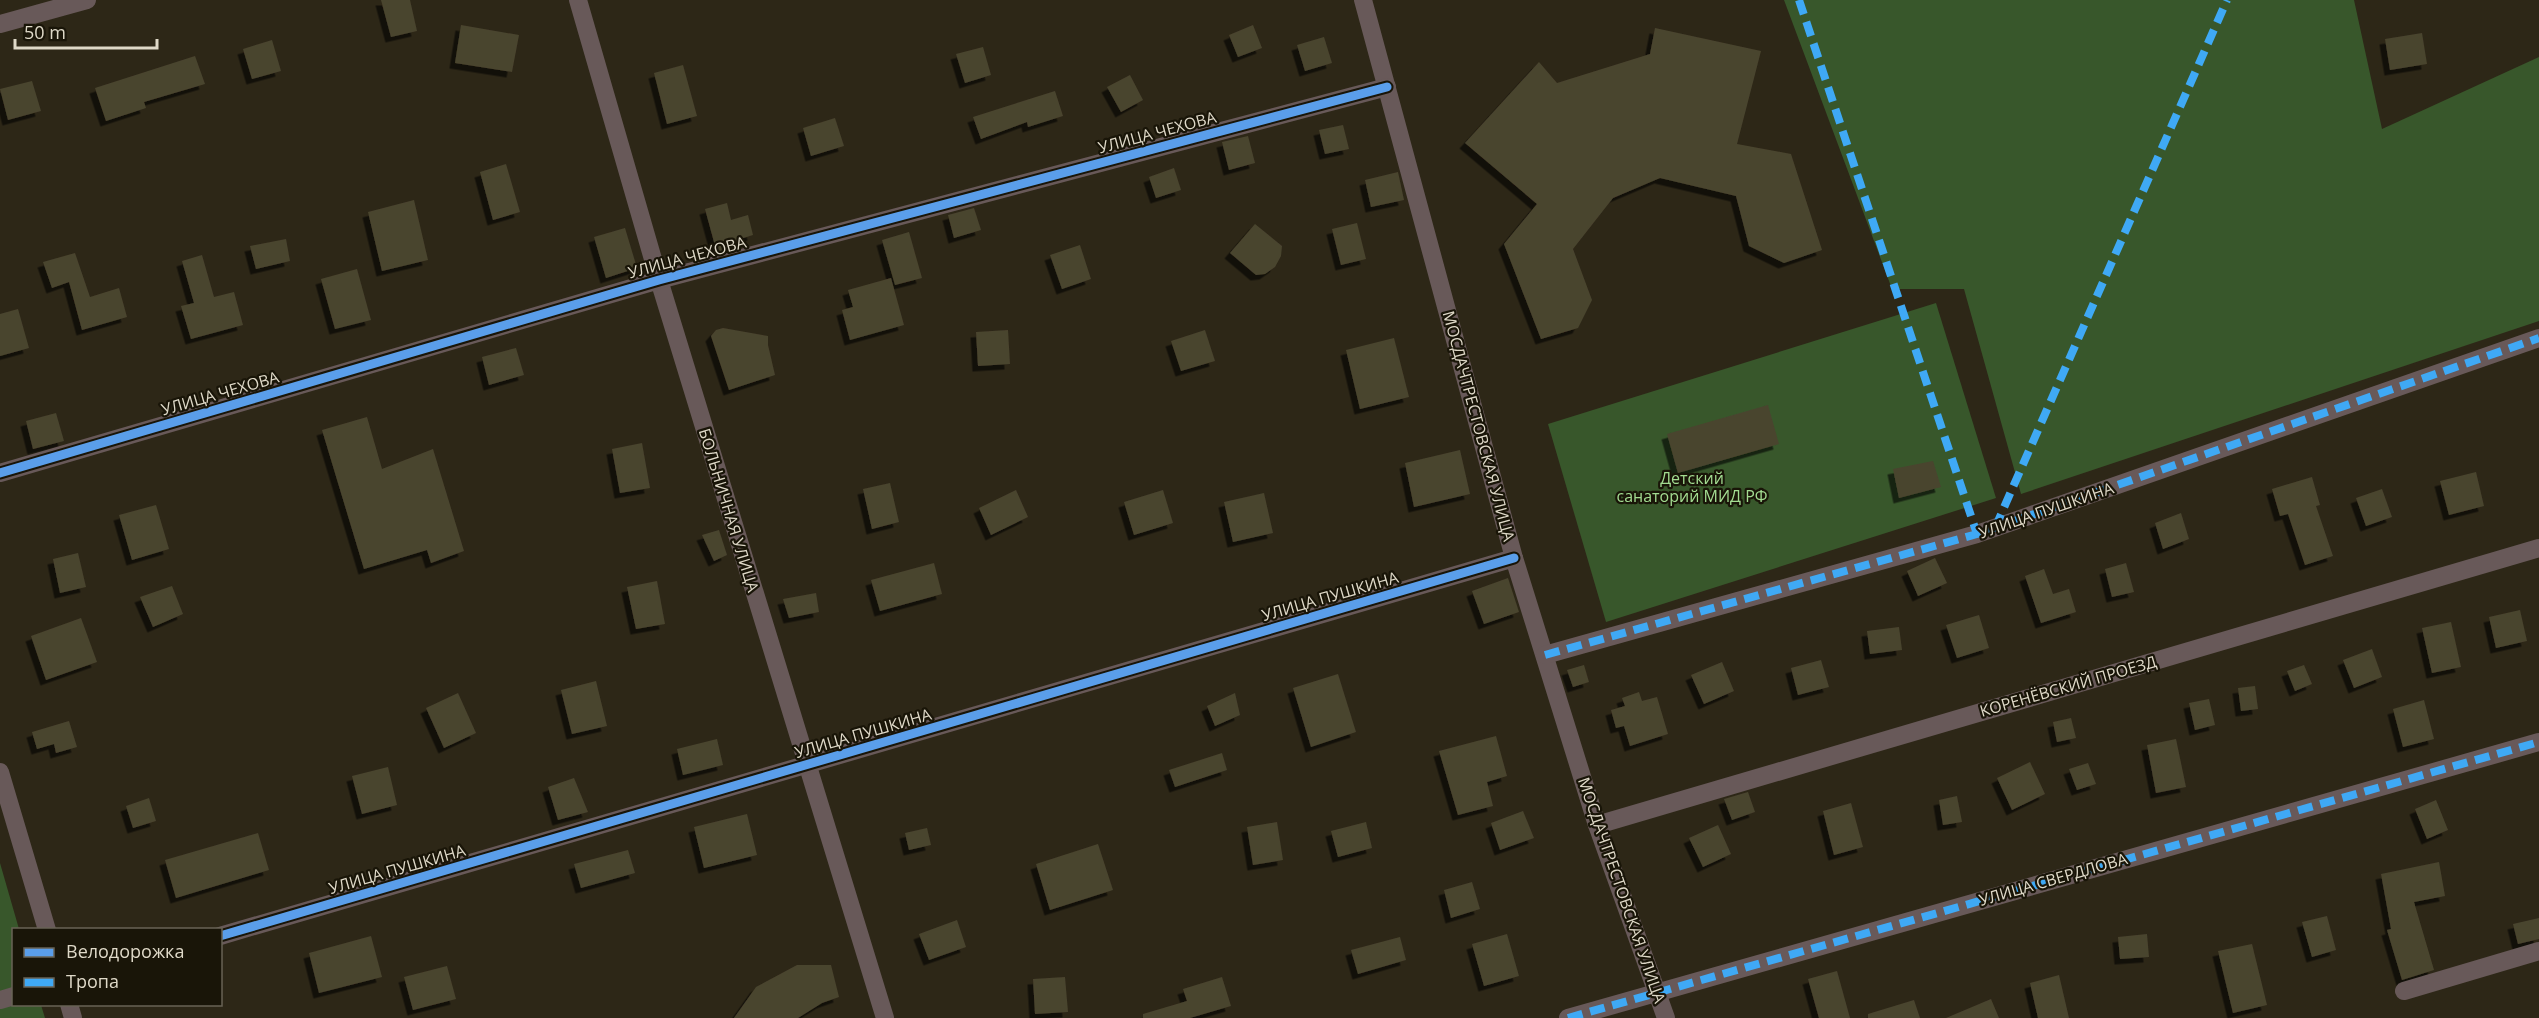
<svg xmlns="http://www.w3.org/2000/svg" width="2539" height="1018" viewBox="0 0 2539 1018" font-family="'Open Sans',sans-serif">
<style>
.forest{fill:#38572b}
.building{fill:#4a442f;filter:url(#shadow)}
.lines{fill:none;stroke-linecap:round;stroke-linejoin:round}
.street{stroke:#685959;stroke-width:18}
.quiet{stroke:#3fa9f5;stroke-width:8;stroke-dasharray:15 8;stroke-linecap:butt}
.cycleway-casing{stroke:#191508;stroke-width:13}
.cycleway{stroke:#5a9eea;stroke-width:9}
.labels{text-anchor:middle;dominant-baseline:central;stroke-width:4.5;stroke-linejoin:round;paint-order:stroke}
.street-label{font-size:16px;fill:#dfd9c8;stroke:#191508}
.park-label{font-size:16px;fill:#a3dc91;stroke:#191508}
</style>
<defs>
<filter id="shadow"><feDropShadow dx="-5.5" dy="5.5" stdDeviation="0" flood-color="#0009"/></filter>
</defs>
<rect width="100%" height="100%" fill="#2d2717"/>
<g class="forest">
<polygon points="1784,0 2354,0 2382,129 2539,57 2539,321 2021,494 1964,289 1892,289"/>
<polygon points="1936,303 1996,498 1606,622 1548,424"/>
<polygon points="0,863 19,929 14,930 14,1004 41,1005 45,1018 0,1018"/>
</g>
<g class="building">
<polygon points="381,0 410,0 417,31 391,37"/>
<polygon points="461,25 519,35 512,72 455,63"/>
<polygon points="1253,25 1262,48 1238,57 1229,35"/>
<polygon points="1655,28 1761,51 1737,144 1791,154 1822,250 1784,263 1749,246 1736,196 1660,178 1613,198 1573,249 1592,300 1578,328 1541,339 1504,244 1537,204 1465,143 1539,62 1557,83 1650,54"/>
<polygon points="2422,33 2427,64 2390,70 2385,39"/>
<polygon points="1324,37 1332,63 1305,71 1297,45"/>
<polygon points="272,40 281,71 252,79 243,49"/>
<polygon points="983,47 991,75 965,83 956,54"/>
<polygon points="195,56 205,84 144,102 146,108 106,121 95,88"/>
<polygon points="683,65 697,116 667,124 654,73"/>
<polygon points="1130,75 1143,100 1121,112 1107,87"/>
<polygon points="32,81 41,111 8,120 0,89"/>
<polygon points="1055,91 1063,116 1028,127 1027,122 981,139 973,117"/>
<polygon points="835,118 844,146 811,156 803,128"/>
<polygon points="1343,125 1349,149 1325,154 1319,130"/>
<polygon points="1248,136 1255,163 1229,170 1222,142"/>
<polygon points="506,164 520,212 493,220 480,172"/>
<polygon points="1174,168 1181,190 1156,198 1149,177"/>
<polygon points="1398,172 1404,200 1371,207 1365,180"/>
<polygon points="414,200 428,260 382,271 368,212"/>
<polygon points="727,203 731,220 748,215 753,235 737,240 738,247 717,253 705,209"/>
<polygon points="974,208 981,230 954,238 948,215"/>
<polygon points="1357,223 1366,259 1341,265 1332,229"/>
<polygon points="1255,224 1282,246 1281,256 1275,267 1265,274 1256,275 1230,253"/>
<polygon points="625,228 637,268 606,278 594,237"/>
<polygon points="909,232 922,278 895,285 882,240"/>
<polygon points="286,239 290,261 256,269 250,246"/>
<polygon points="1080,245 1091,279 1062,289 1050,255"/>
<polygon points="75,253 90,297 119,288 127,317 82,330 69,282 52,288 43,262"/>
<polygon points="202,255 214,297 234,292 243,325 191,339 181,306 194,303 182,261"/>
<polygon points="357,269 371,320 335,329 321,279"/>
<polygon points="891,278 904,325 850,340 842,310 853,307 848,290"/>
<polygon points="18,309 29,348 0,356 0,314"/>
<polygon points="723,328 768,336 768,345 775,375 729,390 711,336 716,330"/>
<polygon points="1008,330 1010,364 978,366 976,332"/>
<polygon points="1205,330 1215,361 1181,371 1171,341"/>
<polygon points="1394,338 1409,397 1360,409 1346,350"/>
<polygon points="516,348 524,375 489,385 482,357"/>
<polygon points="1768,405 1779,444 1678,473 1667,434"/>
<polygon points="56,413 64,441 33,449 26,421"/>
<polygon points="367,417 382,469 433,449 464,551 431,563 427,550 364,569 322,430"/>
<polygon points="642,443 650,488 620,493 612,449"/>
<polygon points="1460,450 1470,494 1414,507 1405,463"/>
<polygon points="1933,461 1941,487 1899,498 1893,469"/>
<polygon points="2476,472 2484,506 2449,515 2440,481"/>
<polygon points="2312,477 2320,505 2316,506 2333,556 2305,565 2288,514 2280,516 2272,489"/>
<polygon points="890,483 899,522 872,529 863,489"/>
<polygon points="2382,489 2392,517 2366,526 2356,498"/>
<polygon points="1016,490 1028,517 991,535 979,508"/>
<polygon points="1163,490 1173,523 1134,535 1124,502"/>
<polygon points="1264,493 1273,533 1233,542 1224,502"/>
<polygon points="156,505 169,549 132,560 119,515"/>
<polygon points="2181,513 2189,539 2163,549 2155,523"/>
<polygon points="719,530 727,555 714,561 702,535"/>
<polygon points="78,553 86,587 60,593 53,559"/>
<polygon points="1935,558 1947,583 1918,596 1907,571"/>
<polygon points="934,563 942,594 880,611 871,580"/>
<polygon points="2126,563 2134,592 2112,597 2105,569"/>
<polygon points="2044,569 2053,594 2069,589 2076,612 2041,623 2025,576"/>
<polygon points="1508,578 1519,612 1484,624 1472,591"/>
<polygon points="657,581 665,624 636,629 627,587"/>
<polygon points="172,586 183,614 153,627 140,597"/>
<polygon points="816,593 819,612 789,618 783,599"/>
<polygon points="2520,610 2527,641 2496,648 2489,617"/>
<polygon points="1979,615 1989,648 1957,658 1946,625"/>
<polygon points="81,618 97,662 46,680 31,636"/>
<polygon points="2451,622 2461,667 2432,673 2422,628"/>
<polygon points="1899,627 1902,650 1870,654 1867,631"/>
<polygon points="2372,649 2382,677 2354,688 2343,660"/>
<polygon points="1821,660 1829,687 1798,695 1791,668"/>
<polygon points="1722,662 1734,691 1704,704 1691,675"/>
<polygon points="1584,665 1589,682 1573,687 1567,670"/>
<polygon points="2304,665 2312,684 2295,691 2287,671"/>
<polygon points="1338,674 1356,732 1311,747 1293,688"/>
<polygon points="596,681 607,726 572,734 561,690"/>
<polygon points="2255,686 2258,709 2241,711 2238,688"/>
<polygon points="1639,692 1642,701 1657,697 1668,734 1630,746 1624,726 1616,728 1611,710 1625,706 1622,698"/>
<polygon points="458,693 476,733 444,748 426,708"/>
<polygon points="1235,693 1240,715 1215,726 1207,706"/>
<polygon points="2209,699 2215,725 2195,730 2189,703"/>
<polygon points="2424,700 2434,739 2403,747 2393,709"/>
<polygon points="2071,718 2076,738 2057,742 2053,722"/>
<polygon points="69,721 77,747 56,753 54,744 37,749 32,732"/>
<polygon points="1496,736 1507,776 1487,782 1493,806 1458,815 1439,751"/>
<polygon points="717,739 723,765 683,775 677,749"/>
<polygon points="2176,739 2186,787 2156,793 2147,745"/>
<polygon points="1222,753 1227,770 1175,787 1169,770"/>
<polygon points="2030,762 2045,794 2012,810 1997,778"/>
<polygon points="2088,763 2096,784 2077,790 2069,769"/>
<polygon points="388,767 397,805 362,814 352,776"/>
<polygon points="574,778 588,812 558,820 548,787"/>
<polygon points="1748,792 1755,812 1732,820 1724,799"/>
<polygon points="1957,796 1962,822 1943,825 1939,800"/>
<polygon points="149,798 156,821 133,828 126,806"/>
<polygon points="2436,800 2448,830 2427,839 2415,809"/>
<polygon points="1851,803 1863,847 1834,855 1823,811"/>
<polygon points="1523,811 1534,838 1500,850 1491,823"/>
<polygon points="747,814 757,855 704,868 694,827"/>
<polygon points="1277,822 1283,860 1253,865 1247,827"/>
<polygon points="1366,822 1372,848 1338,857 1331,831"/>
<polygon points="1718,825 1731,854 1703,867 1689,838"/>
<polygon points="927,828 931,845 909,850 905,833"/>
<polygon points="258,833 269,870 176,898 165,860"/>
<polygon points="1098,844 1113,890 1050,910 1036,864"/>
<polygon points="628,850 635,873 581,888 574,864"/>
<polygon points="2439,862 2445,896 2414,902 2434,970 2402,980 2387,930 2391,929 2381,874"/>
<polygon points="1472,882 1480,909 1451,918 1444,890"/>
<polygon points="2327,916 2336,950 2312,957 2302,922"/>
<polygon points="2539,918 2539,939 2518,944 2513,924"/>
<polygon points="957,920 966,947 929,960 919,934"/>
<polygon points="1507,934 1519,976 1484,986 1472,944"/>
<polygon points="2147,934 2149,957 2120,959 2118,937"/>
<polygon points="371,936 382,977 319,993 309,953"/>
<polygon points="1400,937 1406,960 1358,974 1351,950"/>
<polygon points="2252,944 2267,1005 2233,1013 2218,951"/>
<polygon points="797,965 831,965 839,997 822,1003 798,1018 734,1018 756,987"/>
<polygon points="447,966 456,999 413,1010 404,977"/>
<polygon points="1837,971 1850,1018 1819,1018 1808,979"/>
<polygon points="2059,975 2069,1018 2038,1018 2030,983"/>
<polygon points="1065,977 1068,1012 1035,1014 1033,979"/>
<polygon points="1222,977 1231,1006 1190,1018 1143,1018 1143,1014 1187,1001 1183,989"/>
<polygon points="1991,999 1999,1018 1946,1018"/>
<polygon points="1914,1000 1920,1018 1868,1018 1868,1014"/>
</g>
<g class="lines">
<g class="street">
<polyline points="578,0 659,280 885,1018"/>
<polyline points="1363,0 1514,558 1597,825 1666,1018"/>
<polyline points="0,24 87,0"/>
<polyline points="0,473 659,280 1387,87"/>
<polyline points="1545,655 1977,534 2539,338"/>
<polyline points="0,772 47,930"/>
<polyline points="1597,825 2539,548"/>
<polyline points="220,936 1514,558"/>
<polyline points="2404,991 2539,951"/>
<polyline points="0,1000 14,996"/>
<polyline points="69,1004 73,1018"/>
<polyline points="1568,1018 2539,742"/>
</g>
<g class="quiet">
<polyline points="1799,0 1977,534"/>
<polyline points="1995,528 2227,0"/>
<polyline points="1545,655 1977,534 2539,338"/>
<polyline points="1568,1018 2539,742"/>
</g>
<defs>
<g id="cycleway">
<polyline points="0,473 659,280 1387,87"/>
<polyline points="220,936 1514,558"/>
</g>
</defs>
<use href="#cycleway" class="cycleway-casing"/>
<use href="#cycleway" class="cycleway"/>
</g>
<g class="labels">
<g class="street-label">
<text transform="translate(1157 132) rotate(-15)">УЛИЦА ЧЕХОВА</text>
<text transform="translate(687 257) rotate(-15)">УЛИЦА ЧЕХОВА</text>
<text transform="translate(220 393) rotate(-16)">УЛИЦА ЧЕХОВА</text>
<text transform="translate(1479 426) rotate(75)">МОСДАЧТРЕСТОВСКАЯ УЛИЦА</text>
<text transform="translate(729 510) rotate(73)">БОЛЬНИЧНАЯ УЛИЦА</text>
<text transform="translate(2046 510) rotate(-19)">УЛИЦА ПУШКИНА</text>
<text transform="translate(1330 596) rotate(-16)">УЛИЦА ПУШКИНА</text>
<text transform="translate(2068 686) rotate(-16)">КОРЕНЁВСКИЙ ПРОЕЗД</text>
<text transform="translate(863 733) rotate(-16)">УЛИЦА ПУШКИНА</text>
<text transform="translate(397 869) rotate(-16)">УЛИЦА ПУШКИНА</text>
<text transform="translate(2053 879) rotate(-16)">УЛИЦА СВЕРДЛОВА</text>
<text transform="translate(1622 890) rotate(71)">МОСДАЧТРЕСТОВСКАЯ УЛИЦА</text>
</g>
<g class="park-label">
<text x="1692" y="478">Детский<tspan x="1692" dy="18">санаторий МИД РФ</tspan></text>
</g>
</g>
<rect x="12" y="928" width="210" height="78" fill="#191508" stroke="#686355" stroke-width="1.5"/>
<rect x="24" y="948" width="30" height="9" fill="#5a9eea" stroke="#686355" stroke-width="1.5"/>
<text x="66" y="958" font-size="18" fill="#dfd9c8">Велодорожка</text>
<rect x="24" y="978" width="30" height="9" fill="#3fa9f5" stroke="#686355" stroke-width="1.5"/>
<text x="66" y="988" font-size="18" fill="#dfd9c8">Тропа</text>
<path d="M15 39v9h142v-9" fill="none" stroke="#dfd9c8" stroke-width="3"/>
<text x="24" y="39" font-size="18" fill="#dfd9c8" stroke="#191508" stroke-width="4.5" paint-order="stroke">50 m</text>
</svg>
